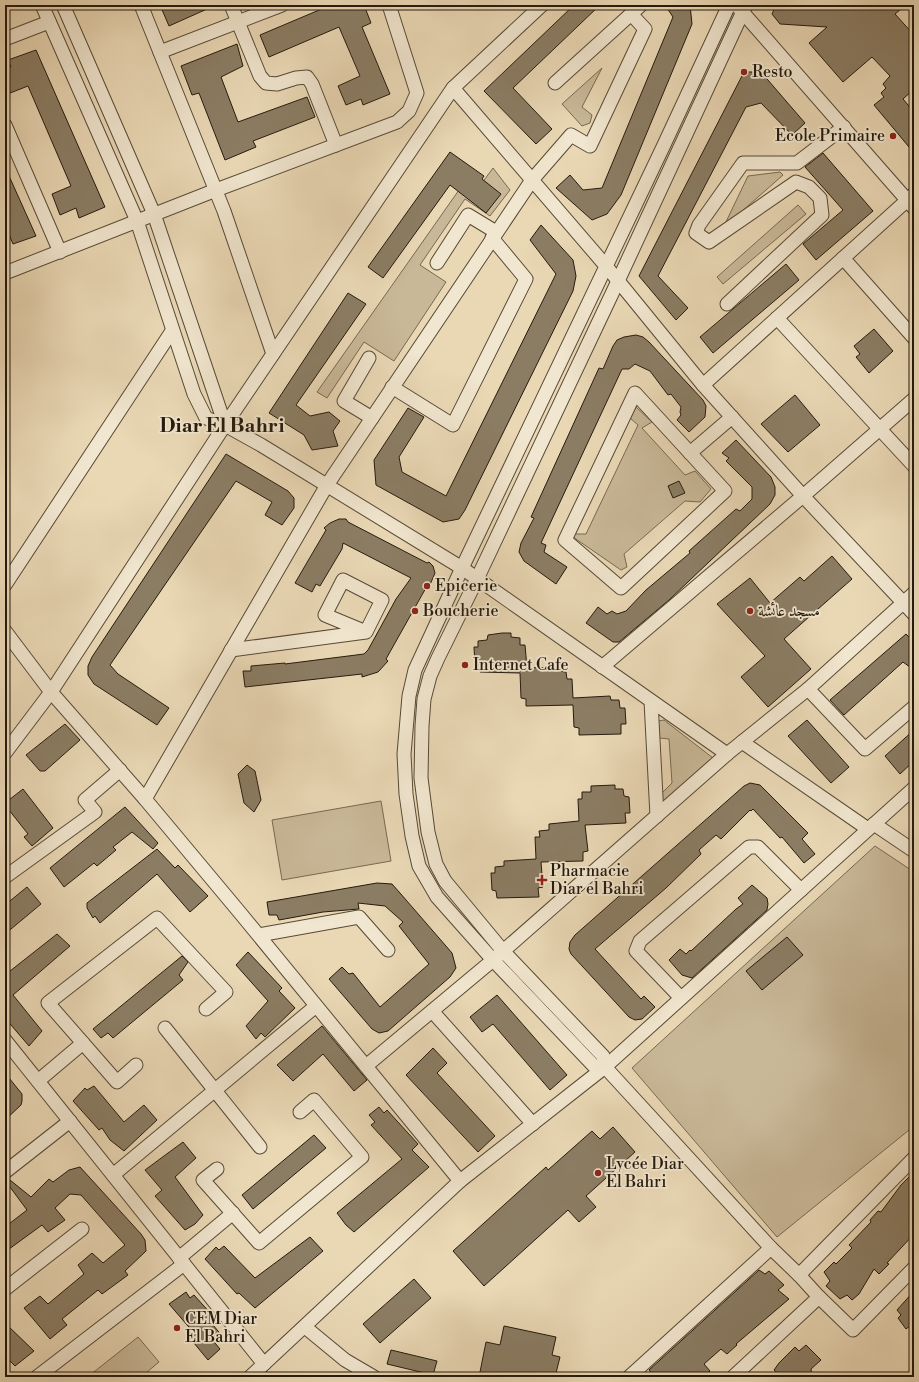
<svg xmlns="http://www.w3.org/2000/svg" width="919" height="1382" viewBox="0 0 919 1382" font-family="'Libre Bodoni',Amiri,serif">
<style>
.green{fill:#c9b898;stroke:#776952}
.building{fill:#8b7d64;stroke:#251a0d}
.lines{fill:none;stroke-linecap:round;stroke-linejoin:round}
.minor-casing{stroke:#564a37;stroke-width:15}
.minor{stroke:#f1e6cf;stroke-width:13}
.poi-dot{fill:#8f2418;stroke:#f1e6cf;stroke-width:1.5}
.labels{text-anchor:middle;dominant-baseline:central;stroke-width:3.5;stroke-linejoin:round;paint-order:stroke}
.poi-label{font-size:16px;fill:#251a0d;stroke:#f1e6cf;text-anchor:start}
.district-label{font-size:20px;font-weight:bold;fill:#251a0d;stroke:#f1e6cf}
</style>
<rect width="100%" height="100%" fill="#ead8b5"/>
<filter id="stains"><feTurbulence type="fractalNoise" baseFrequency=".005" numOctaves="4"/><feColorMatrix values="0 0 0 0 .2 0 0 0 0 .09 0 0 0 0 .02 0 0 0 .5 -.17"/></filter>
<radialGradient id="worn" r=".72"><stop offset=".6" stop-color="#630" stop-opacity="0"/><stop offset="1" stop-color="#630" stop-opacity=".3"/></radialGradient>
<g class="green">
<polygon points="602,68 582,107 592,115 590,123 582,126 562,104"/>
<polygon points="493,168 510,190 490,216 465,199 420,265 446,282 394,361 364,342 327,398 317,392 459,190 471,198"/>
<polygon points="780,172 783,175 723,228 748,176"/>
<polygon points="798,205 806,214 723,284 717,277"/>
<polygon points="636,407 652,422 642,428 685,475 695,471 711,489 700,502 685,501 624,554 627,567 621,570 573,537 574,534 586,534 638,425 630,418"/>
<polygon points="664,720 713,758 665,804 660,795 672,783 669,739 659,738 658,721"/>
<polygon points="381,801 391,861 282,880 272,820"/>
<polygon points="875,846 914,872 914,1126 777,1237 632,1068"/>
<polygon points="138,1337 159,1362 141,1377 91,1377 90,1375"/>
</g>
<g class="building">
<polygon points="160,5 216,5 169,26"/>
<polygon points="331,5 364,5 371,23 362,27 390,94 363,105 361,99 346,105 338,86 360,76 339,27 269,57 260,35"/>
<polygon points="574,5 600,5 513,88 552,129 536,144 484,91"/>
<polygon points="665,5 690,5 692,24 621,195 607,214 592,220 556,188 570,175 583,190 602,188 673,17"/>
<polygon points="776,5 906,5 895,14 914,35 914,89 903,99 914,112 914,153 874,105 884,97 881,93 886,88 883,84 890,76 872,57 843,82 809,43 827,27 780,24 772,14"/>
<polygon points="237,44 243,66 221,77 238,122 307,97 315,117 253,141 256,147 225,160 199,93 192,95 181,66"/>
<polygon points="36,50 105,207 79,218 76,208 60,215 52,194 71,186 28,86 5,95 5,70 11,67 8,60"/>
<polygon points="744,72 761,72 805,123 792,135 761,103 746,107 658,276 688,308 676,320 639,276"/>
<polygon points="450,152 484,176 482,179 501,194 486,213 450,185 383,278 368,267"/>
<polygon points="823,153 873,211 816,260 803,244 843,210 805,167"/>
<polygon points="5,167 36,236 13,244 5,225"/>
<polygon points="541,225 573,260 576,276 573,291 465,510 459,519 443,522 376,485 374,460 408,408 424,417 399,457 402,472 446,496 556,274 530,240"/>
<polygon points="786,264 799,280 713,353 700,337"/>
<polygon points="348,293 366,304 296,405 310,416 329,412 340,421 333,431 338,446 312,450 304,435 269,413"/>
<polygon points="874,329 893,351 869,373 856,357 860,354 854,346"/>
<polygon points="636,335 643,337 649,342 703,400 706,406 705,417 689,432 677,420 681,415 680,412 681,407 671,394 668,395 650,371 635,364 629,369 622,369 541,543 546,545 544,552 567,567 556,584 524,561 519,552 521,543 534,518 531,517 599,368 603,369 613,346 617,340 624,337"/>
<polygon points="795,395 820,425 788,452 761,424"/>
<polygon points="736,440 771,477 775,487 775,495 770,504 669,600 619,642 613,642 586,623 598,607 607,614 612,611 617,614 626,611 646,590 690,553 689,551 736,509 740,511 752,499 752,487 726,461 729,458 722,453"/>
<polygon points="226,454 288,491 294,498 294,508 282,525 265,515 272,502 236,481 110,665 118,674 169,708 157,725 94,684 88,675 88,666 92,657"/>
<polygon points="679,481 685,493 673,498 668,486"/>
<polygon points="339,519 346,519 348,522 427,563 429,562 433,566 435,573 429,587 427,586 386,659 388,661 378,672 362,677 362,674 245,687 243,671 251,671 251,666 285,663 285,664 364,654 368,650 396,599 411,578 343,543 342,549 320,586 316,584 312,592 295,583 326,530 324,528 330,523"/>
<polygon points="832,556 852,579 784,639 811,669 768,707 741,677 765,656 717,604 750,578 770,603 800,577 804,581"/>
<polygon points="502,633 511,633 511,637 520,638 520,645 525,645 527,668 557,667 558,671 566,672 567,679 572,679 573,698 610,696 611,700 619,700 620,708 625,708 626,724 621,724 621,734 579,735 579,728 574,727 573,705 526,706 526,699 521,698 520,673 480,672 479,665 475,665 474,647 478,647 478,641 487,640 488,635"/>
<polygon points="906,634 914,642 914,670 903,662 844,715 830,700"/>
<polygon points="807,720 849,767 831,783 788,736"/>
<polygon points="65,724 80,740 45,771 40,771 26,755"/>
<polygon points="914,730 914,761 900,774 885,756"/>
<polygon points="247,765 255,771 261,800 254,812 244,803 238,774"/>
<polygon points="750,783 760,785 808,833 802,839 815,854 804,863 782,837 780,838 753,809 751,811 750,810 721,839 716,835 699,850 701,854 666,888 595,949 641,999 644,996 655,1007 642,1019 635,1020 629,1017 571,954 569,949 570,942 575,935 744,786"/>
<polygon points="615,785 615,789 623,789 624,796 629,797 630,813 625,813 626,823 585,825 588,851 583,852 583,861 541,862 543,887 538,888 539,897 497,898 496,891 492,890 491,873 495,873 495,867 504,866 504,861 536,859 535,837 540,837 539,831 549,830 549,824 579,821 578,799 582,799 582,792 591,792 591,786"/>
<polygon points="23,789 53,828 32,846 24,837 28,834 5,805 5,803"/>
<polygon points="125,807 158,843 153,849 132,832 113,847 116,850 97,866 94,863 64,887 50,868"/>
<polygon points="157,849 175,868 178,865 208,896 190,912 157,874 100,923 95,916 93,918 87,908 87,903"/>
<polygon points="377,883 392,884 400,893 452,953 456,968 450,977 388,1031 379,1033 372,1029 329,979 342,967 349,974 353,973 380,1007 429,964 399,926 403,922 385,906 358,903 359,909 323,912 279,920 277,915 269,915 267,902"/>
<polygon points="752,885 767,898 768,904 767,910 692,978 682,975 669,960 680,949 686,954 690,950 691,951 736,909 743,904 738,898"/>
<polygon points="27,887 41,904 5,934 5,905"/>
<polygon points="57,934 70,946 13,995 42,1031 29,1046 5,1018 5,975"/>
<polygon points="787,937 803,955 762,990 746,971"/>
<polygon points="248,952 282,988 279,991 295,1008 265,1037 261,1033 256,1039 246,1026 268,1001 236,965"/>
<polygon points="182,956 188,962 179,975 183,980 113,1038 108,1033 101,1038 93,1029"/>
<polygon points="497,995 567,1075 550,1090 493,1024 482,1032 470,1017"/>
<polygon points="322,1026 367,1080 354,1091 323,1054 293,1081 277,1065"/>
<polygon points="433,1048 447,1063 437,1073 495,1136 478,1152 406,1075"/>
<polygon points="5,1073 22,1094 22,1101 21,1105 5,1120"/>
<polygon points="94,1086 124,1122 144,1105 157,1120 124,1151 110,1140 102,1128 99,1130 73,1101 85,1088 87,1090"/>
<polygon points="379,1107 384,1113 387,1110 418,1144 412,1150 429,1167 354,1232 346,1225 337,1213 402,1159 371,1125 375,1122 369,1115"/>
<polygon points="613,1127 635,1152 586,1196 596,1207 579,1222 568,1210 484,1286 453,1251 546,1167 548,1170 592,1131 600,1139"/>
<polygon points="314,1135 326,1148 253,1209 242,1195"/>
<polygon points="183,1142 196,1158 175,1177 203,1215 195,1224 185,1230 155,1196 162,1190 145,1170"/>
<polygon points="80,1167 141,1234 145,1240 146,1251 125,1271 128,1275 102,1294 98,1290 62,1319 67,1325 50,1339 24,1308 40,1296 48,1304 84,1274 78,1265 92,1253 103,1263 125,1245 81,1195 70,1194 55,1208 65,1220 48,1232 42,1225 5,1252 5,1227 27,1210 7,1183 10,1180 31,1197 49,1179 53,1182 69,1170"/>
<polygon points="914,1172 914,1234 887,1263 889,1264 879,1274 874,1269 859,1294 852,1300 847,1295 840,1299 826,1286 830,1281 824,1272 834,1262 836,1264 852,1248 849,1245 871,1222 870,1220 878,1211 881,1212 901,1185"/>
<polygon points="310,1237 323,1251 255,1308 239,1293 237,1294 205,1259 216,1247 219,1250 224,1246 255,1278"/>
<polygon points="759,1270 765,1274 769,1271 784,1285 778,1290 789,1299 736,1344 737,1345 727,1354 721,1349 704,1364 710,1371 702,1377 698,1377 692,1372 686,1377 655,1377 649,1370"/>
<polygon points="414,1279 431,1298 380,1343 363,1324"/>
<polygon points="914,1291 914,1328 911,1325 906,1329 898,1318 901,1315 897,1310"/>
<polygon points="186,1292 190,1298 194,1295 212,1315 208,1319 223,1337 215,1343 220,1349 208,1360 189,1337 194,1333 169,1304"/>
<polygon points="5,1323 34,1351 15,1366 5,1356"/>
<polygon points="504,1326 556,1337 552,1355 560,1357 555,1377 479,1377 486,1342 500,1345"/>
<polygon points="806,1345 821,1360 811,1369 812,1377 782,1377 774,1370 779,1363 795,1347 799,1351"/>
<polygon points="391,1350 437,1361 433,1375 387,1364"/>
</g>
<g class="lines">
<defs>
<g id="minor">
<polyline points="42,5 137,221 194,394 206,418 225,425 261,445 462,568 727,754 742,742 868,829"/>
<polyline points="63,5 154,214 225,425"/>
<polyline points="141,5 224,211 273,354"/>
<polyline points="231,5 260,76 266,83 277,84 296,78 307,77 312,84 336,145"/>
<polyline points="738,7 914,208"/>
<polyline points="5,39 49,22"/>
<polyline points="160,52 282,5"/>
<polyline points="555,83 641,5"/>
<polyline points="453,88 542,5"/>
<polyline points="5,125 60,252"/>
<polyline points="843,258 914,338"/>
<polyline points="437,263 468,215 496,232"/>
<polyline points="5,273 216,190 397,122 409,111 417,93 389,5"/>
<polyline points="727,304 822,215 820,198 809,187 796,182 709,242 696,233 699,225 743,163 797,163 844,127"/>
<polyline points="777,318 914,466"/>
<polyline points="369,358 344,401 372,418"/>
<polyline points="703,385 914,194"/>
<polyline points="392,387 453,425 526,279 492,238"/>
<polygon points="635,393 725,491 621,588 565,540"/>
<polyline points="690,453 732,417"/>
<polyline points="5,585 172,331"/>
<polyline points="5,631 51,692 145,799 241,914 460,1181 250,1377"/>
<polyline points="231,650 366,632 382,600 343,580 325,615 366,632"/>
<polyline points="602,667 803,496 914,399"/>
<polyline points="808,689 865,749 914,707"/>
<polyline points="651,701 657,816"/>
<polyline points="742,742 808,689 914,593"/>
<polyline points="5,753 51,692 225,425 453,88 606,266 703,385 803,496 914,614"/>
<polyline points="145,799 327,485 532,180 571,135 590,146 645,29 631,14"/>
<polyline points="874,824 914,851"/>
<polyline points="5,877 95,812 85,800 120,770"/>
<polyline points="259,935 359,917 388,950"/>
<polyline points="681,998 636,951 640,941 749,847 758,847 801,890"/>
<polyline points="432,1011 533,1124"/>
<polyline points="165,1028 260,1147"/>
<polyline points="5,1040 264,1364"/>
<polyline points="136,1065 117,1082 48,1003 157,918 226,992 206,1009"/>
<polyline points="366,1066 493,960 727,754"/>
<polyline points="605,1067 594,1066 493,960 437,897 419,866 412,836 406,794 404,754 409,696 415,670 462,568 663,147 729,5"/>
<polyline points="38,1081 83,1043"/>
<polyline points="217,1169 203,1180 259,1243 362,1157 314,1100 300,1112"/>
<polyline points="5,1172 70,1121"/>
<polyline points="113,1175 316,1006"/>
<polyline points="460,1181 605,1067 914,788"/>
<polyline points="771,1248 799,1275 914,1158"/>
<polyline points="179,1258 233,1213"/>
<polyline points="5,1289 82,1229"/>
<polyline points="819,1297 853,1330 914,1268"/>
<polyline points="305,1327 345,1360 374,1377"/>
<polyline points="37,1377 184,1264"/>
<polyline points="629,1377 771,1248 605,1067 603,1056 503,951 445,881 436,864 428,832 421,778 422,726 424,699 430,676 438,658 477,579 618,281 746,5"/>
<polyline points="733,1377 819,1297 799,1275"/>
</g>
</defs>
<use href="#minor" class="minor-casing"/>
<use href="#minor" class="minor"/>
</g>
<g class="poi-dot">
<circle cx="744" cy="72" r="4"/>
<circle cx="893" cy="136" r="4"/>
<circle cx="427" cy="586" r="4"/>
<circle cx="415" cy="611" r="4"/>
<circle cx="750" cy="611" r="4"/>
<circle cx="465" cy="665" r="4"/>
<path d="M540 874h4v4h4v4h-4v4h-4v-4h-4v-4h4z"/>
<circle cx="598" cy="1173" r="4"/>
<circle cx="177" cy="1328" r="4"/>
</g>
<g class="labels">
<g class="poi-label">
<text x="752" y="72">Resto</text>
<text x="885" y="136" text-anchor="end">Ecole Primaire</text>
<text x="435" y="586">Epicerie</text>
<text x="423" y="611">Boucherie</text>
<text x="758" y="611">مسجد عائشة</text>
<text x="473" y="665">Internet Cafe</text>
<text x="550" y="871">Pharmacie<tspan x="550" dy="18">Diar el Bahri</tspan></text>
<text x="606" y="1164">Lycée Diar<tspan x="606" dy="18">El Bahri</tspan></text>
<text x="185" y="1319">CEM Diar<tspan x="185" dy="18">El Bahri</tspan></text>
</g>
<g class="district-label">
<text x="222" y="426">Diar El Bahri</text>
</g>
</g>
<rect width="919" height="1382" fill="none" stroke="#ead8b5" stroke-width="20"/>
<rect x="6" y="6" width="907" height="1370" fill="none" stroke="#251a0d" stroke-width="2"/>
<rect x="10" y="10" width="899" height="1362" fill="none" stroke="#251a0d"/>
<rect width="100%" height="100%" filter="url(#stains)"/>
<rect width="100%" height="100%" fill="url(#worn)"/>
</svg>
